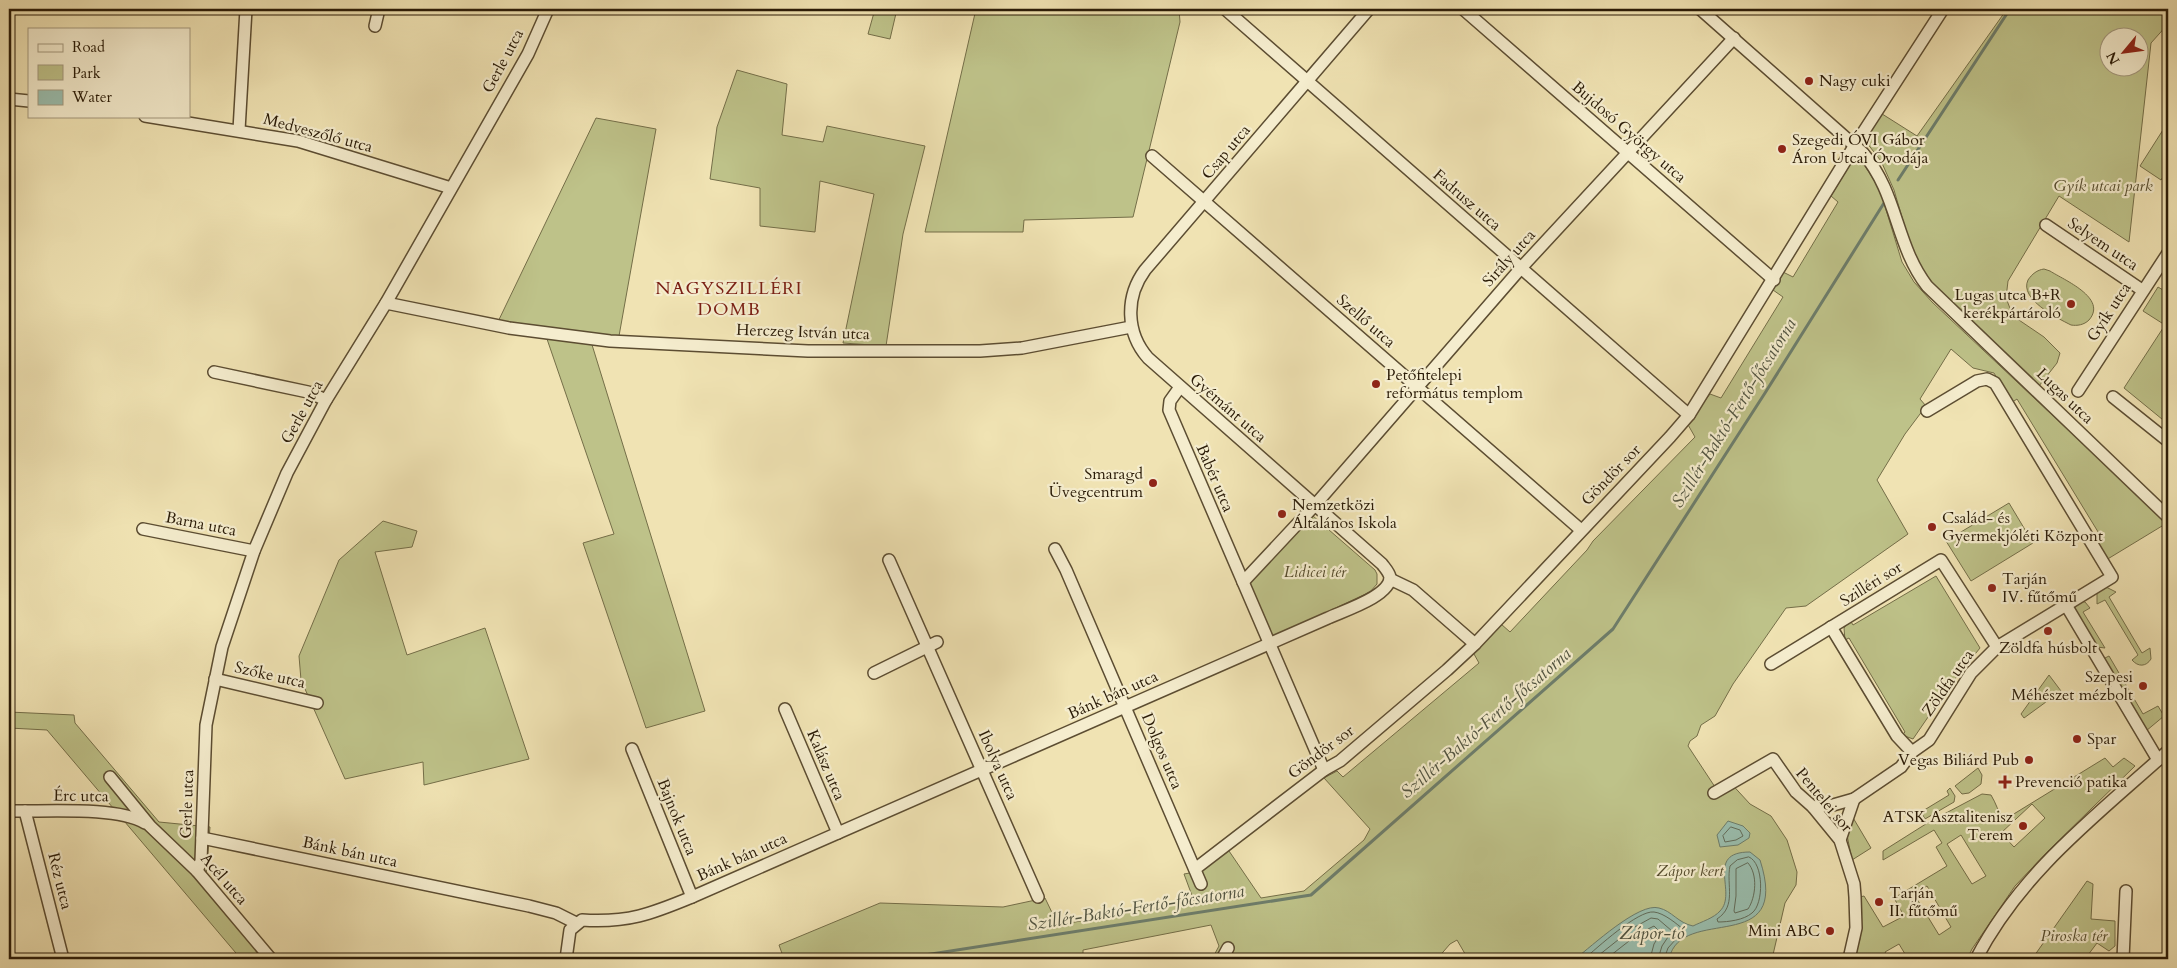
<svg xmlns="http://www.w3.org/2000/svg" width="2177" height="968" viewBox="0 0 2177 968" font-family="Cardo,serif">
<style>
.green{fill:#bec289;stroke:#746e48;fill-rule:evenodd}
.water{fill:#9abeae;stroke:#6d7d6b}
.lines{fill:none;stroke-linecap:round;stroke-linejoin:round}
.shore{stroke:#626c5a;stroke-width:1}
.stream{stroke:#6d7d6b;stroke-width:3}
.minor-casing{stroke:#5c4d32;stroke-width:14}
.minor{stroke:#f5edce;stroke-width:11}
.poi-dot{fill:#8f2418;stroke:#f5edce;stroke-width:2}
.labels{text-anchor:middle;dominant-baseline:central;stroke-width:4.5;stroke-linejoin:round;paint-order:stroke}
.street-label{font-size:16px;fill:#2a1b07;stroke:#f5edce}
.poi-label{font-size:16px;fill:#2a1b07;stroke:#f5edce;text-anchor:start}
.park-label{font-size:16px;font-style:italic;fill:#564d2e;stroke:#f5edce}
.neighbourhood-label{font-size:18px;letter-spacing:1px;fill:#7a1f14;stroke:#f5edce}
.water-label{font-size:18px;font-style:italic;fill:#515441;stroke:#f5edce}
</style>
<rect width="100%" height="100%" fill="#f0e3b3"/>
<filter id="stains"><feTurbulence type="fractalNoise" baseFrequency=".004" numOctaves="4"/><feColorMatrix values="0 0 0 0 .2 0 0 0 0 .09 0 0 0 0 .02 0 0 0 .5 -.17"/></filter>
<radialGradient id="worn" r=".72"><stop offset=".6" stop-color="#630" stop-opacity="0"/><stop offset="1" stop-color="#630" stop-opacity=".3"/></radialGradient>
<g class="green">
<polygon points="875,9 897,9 890,39 868,34"/>
<polygon points="976,9 1179,9 1180,22 1133,217 1024,220 1023,232 925,232"/>
<path d="M 2007,9 L 2168,9 L 2168,24 L 2151,43 L 2129,242 L 2059,196 L 2008,281 L 2006,298 L 2013,316 L 2044,337 L 2060,353 L 2057,363 L 2039,386 L 1939,291 L 1922,270 L 1909,241 L 1894,190 L 1881,161 L 1863,138 L 1879,112 L 1917,136 ZM 2110,38 L 2140,38 L 2140,68 L 2110,68 Z"/>
<polygon points="737,70 787,84 782,135 823,142 827,126 925,146 903,234 886,346 843,343 874,194 820,181 815,232 760,226 760,188 710,179 717,127"/>
<polygon points="596,118 656,129 619,336 589,335 705,711 646,728 583,543 614,534 547,339 494,330"/>
<polygon points="2168,122 2168,169 2161,180 2140,166"/>
<path d="M 1856,155 L 1865,166 L 1880,190 L 1902,262 L 1914,282 L 1932,302 L 2167,523 L 2106,560 L 2097,544 L 2103,540 L 2017,399 L 2011,403 L 1994,373 L 1973,368 L 1951,349 L 1920,399 L 1926,406 L 1905,434 L 1877,480 L 1908,534 L 1806,606 L 1786,608 L 1733,684 L 1715,716 L 1701,725 L 1697,736 L 1690,741 L 1688,746 L 1715,787 L 1727,779 L 1750,804 L 1771,816 L 1787,840 L 1797,872 L 1796,885 L 1785,903 L 1772,959 L 1468,959 L 1457,940 L 1450,944 L 1437,959 L 1212,959 L 1219,946 L 1211,925 L 1083,950 L 1083,959 L 784,959 L 779,945 L 880,903 L 1003,907 L 1045,898 L 1058,925 L 1194,901 L 1184,874 C 1203,872 1217,860 1230,847 L 1229,851 L 1261,898 L 1304,891 L 1364,840 L 1370,829 L 1324,778 L 1337,771 L 1343,777 L 1479,663 L 1474,654 L 1501,624 L 1510,632 L 1587,550 L 1593,541 L 1695,437 L 1687,423 L 1710,394 L 1721,398 L 1783,297 L 1773,290 L 1783,272 L 1793,277 L 1838,202 L 1831,196 Z"/>
<path d="M 2044,269 L 2050,271 C 2064,280 2108,298 2089,320 C 2084,325 2077,326 2071,325 C 2057,318 2019,299 2028,280 C 2032,274 2037,270 2044,269 Z"/>
<polygon points="2158,287 2168,293 2168,424 2124,388 2165,325 2143,311"/>
<polygon points="2009,503 2033,543 1971,581 1946,541"/>
<polygon points="1313,516 1375,570 1377,574 1377,584 1370,592 1271,638 1249,581"/>
<polygon points="383,521 417,531 412,547 375,552 407,655 485,628 529,759 424,785 423,762 345,779 301,680 299,656 339,560"/>
<polygon points="1936,576 1980,648 1950,685 1913,739 1902,735 1905,732 1849,638 1845,640 1844,628 1850,620 1853,625"/>
<path d="M 2106,587 L 2116,592 L 2109,597 L 2142,653 L 2150,648 L 2151,659 C 2146,667 2138,667 2132,660 L 2138,655 L 2105,600 L 2097,604 L 2097,592 Z"/>
<polygon points="2081,601 2085,602 2090,608 2083,612 2105,648 2097,647 2075,612 2075,606"/>
<polygon points="2109,656 2143,714 2158,706 2164,716 2146,731 2103,659"/>
<polygon points="2049,675 2061,691 2024,718 2021,714"/>
<polygon points="9,712 74,715 75,723 159,822 210,827 206,876 278,959 241,959 47,730 9,728"/>
<path d="M 2105,758 L 2113,767 L 2124,758 L 2135,766 L 2048,851 L 2015,886 L 1972,949 L 1967,959 L 1908,959 L 1899,944 L 1885,952 L 1889,959 L 1854,959 L 1860,939 L 1860,897 L 1864,896 L 1883,927 L 1904,916 L 1894,898 L 1947,866 L 1936,847 L 1942,843 L 1934,830 L 1883,860 L 1883,851 L 1929,822 L 1982,794 L 1991,795 C 1996,803 1998,812 2004,820 ZM 2032,804 L 2045,818 L 2014,847 L 2001,833 ZM 1961,835 L 1986,876 L 1972,884 L 1947,844 ZM 1927,886 L 1951,927 L 1939,935 L 1914,894 Z"/>
<polygon points="1978,768 1982,775 1981,784 1969,793 1962,794 1955,786"/>
<polygon points="1950,788 1955,796 1954,802 1925,819 1921,812 1949,795 1947,791"/>
<polygon points="1852,816 1871,848 1852,860 1847,835"/>
<polygon points="2087,881 2093,884 2091,919 2115,921 2115,946 2109,951 2097,943 2085,959 2032,959"/>
</g>
<g class="water">
<polygon points="1728,821 1743,826 1750,833 1749,838 1738,845 1720,847 1717,835"/>
<path d="M 1750,852 L 1760,860 C 1792,959 1681,903 1669,959 L 1575,959 C 1592,946 1639,902 1659,908 C 1672,911 1678,923 1693,926 C 1701,922 1714,918 1720,911 C 1738,893 1704,852 1750,852 Z"/>
</g>
<g class="lines">
<g class="shore">
<polygon points="1731,827 1740,830 1743,836 1736,840 1725,842 1723,836"/>
<path d="M 1749,857 C 1764,863 1764,904 1752,913 C 1744,920 1728,922 1718,922 L 1717,919 C 1737,906 1726,885 1730,866 L 1737,860 Z"/>
<path d="M 1748,863 C 1758,874 1756,897 1748,909 L 1735,913 L 1734,911 L 1736,896 L 1736,869 Z"/>
<path d="M 1584,959 C 1597,948 1638,910 1654,912 C 1664,913 1677,924 1684,930 L 1668,948 L 1664,959"/>
<polyline points="1594,959 1633,928 1651,918 1658,919 1672,931 1662,946 1658,959"/>
<polyline points="1606,959 1638,934 1654,926 1661,933 1654,944 1650,959"/>
</g>
<g class="stream">
<polyline points="1898,180 2010,9"/>
<polyline points="899,959 1311,895 1613,629 1765,393 1884,203"/>
</g>
<defs>
<g id="minor">
<polyline points="1225,9 1689,415"/>
<polyline points="1463,9 1774,280"/>
<path d="M 1700,9 L 1863,153 C 1898,194 1895,244 1927,286 L 2168,517"/>
<polyline points="375,26 379,9"/>
<polyline points="9,99 29,101"/>
<polyline points="145,116 298,141 451,188"/>
<polyline points="239,130 246,9"/>
<polyline points="1152,156 1581,530"/>
<polyline points="2046,225 2142,290"/>
<polyline points="386,303 509,328 610,341 808,351 980,351 1022,348 1131,327"/>
<polyline points="214,372 308,392 326,400"/>
<polyline points="1180,387 1170,401 1169,410 1324,770"/>
<polyline points="2078,391 2168,253"/>
<polyline points="2113,397 2168,441"/>
<polyline points="143,529 254,551"/>
<polyline points="1055,549 1066,570 1201,884"/>
<polyline points="889,560 1038,897"/>
<polyline points="1390,579 1413,590 1475,644"/>
<polyline points="1243,582 1315,505 1521,268 1734,38"/>
<polyline points="2066,605 2158,760"/>
<polyline points="1831,627 1897,736 1912,752"/>
<polyline points="1771,664 1941,560 1997,647"/>
<polyline points="874,673 937,642"/>
<polyline points="215,679 317,703"/>
<polyline points="785,709 838,833"/>
<polyline points="632,749 692,897"/>
<polyline points="110,777 150,826 197,871 271,959"/>
<polyline points="1714,793 1773,759 1796,792 1813,807 1840,840 1854,884 1855,897 1856,928 1849,959"/>
<polyline points="1813,807 1833,805 1854,799 1901,767 1912,752 1929,740 1971,673 1997,647 2112,577 1995,383 1987,379 1977,381 1927,411"/>
<path d="M 9,811 C 44,812 116,806 145,823"/>
<polyline points="25,811 63,959"/>
<polyline points="202,838 529,906 556,913 576,923"/>
<polyline points="1840,840 1854,799"/>
<polyline points="1195,869 1324,770 1340,761 1447,670 1475,644 1670,437 1689,415 1855,145 1943,9"/>
<polyline points="197,871 201,861 206,725 222,647 254,551 287,473 326,400 386,303 528,54 548,9"/>
<path d="M 566,959 L 570,930 L 582,920 C 628,923 651,914 692,897 L 1328,618 C 1343,611 1391,596 1390,577 C 1389,572 1385,568 1382,564 L 1148,358 C 1126,333 1125,297 1145,270 L 1369,9"/>
<polyline points="1222,959 1228,948"/>
<path d="M 1976,959 C 2022,871 2096,816 2168,751"/>
<polyline points="2123,959 2126,891"/>
</g>
</defs>
<use href="#minor" class="minor-casing"/>
<use href="#minor" class="minor"/>
</g>
<g class="poi-dot">
<circle cx="1809" cy="81" r="5"/>
<circle cx="1782" cy="149" r="5"/>
<circle cx="2071" cy="304" r="5"/>
<circle cx="1376" cy="384" r="5"/>
<circle cx="1153" cy="483" r="5"/>
<circle cx="1282" cy="514" r="5"/>
<circle cx="1932" cy="527" r="5"/>
<circle cx="1992" cy="588" r="5"/>
<circle cx="2048" cy="631" r="5"/>
<circle cx="2143" cy="686" r="5"/>
<circle cx="2077" cy="739" r="5"/>
<circle cx="2029" cy="760" r="5"/>
<path d="M2002.5 774.5h5v5h5v5h-5v5h-5v-5h-5v-5h5z"/>
<circle cx="2023" cy="826" r="5"/>
<circle cx="1879" cy="902" r="5"/>
<circle cx="1830" cy="931" r="5"/>
</g>
<g class="labels">
<g class="street-label">
<text transform="translate(503 61) rotate(-62)">Gerle utca</text>
<text transform="translate(1629 132) rotate(41)">Bujdosó György utca</text>
<text transform="translate(318 133) rotate(15)">Medveszőlő utca</text>
<text transform="translate(1226 152) rotate(-50)">Csap utca</text>
<text transform="translate(1467 200) rotate(41)">Fadrusz utca</text>
<text transform="translate(2103 244) rotate(34)">Selyem utca</text>
<text transform="translate(1509 258) rotate(-48)">Sirály utca</text>
<text transform="translate(2109 312) rotate(-57)">Gyík utca</text>
<text transform="translate(1366 321) rotate(41)">Szellő utca</text>
<text transform="translate(803 332) rotate(2)">Herczeg István utca</text>
<text transform="translate(2065 396) rotate(44)">Lugas utca</text>
<text transform="translate(1228 408) rotate(41)">Gyémánt utca</text>
<text transform="translate(302 412) rotate(-61)">Gerle utca</text>
<text transform="translate(1611 475) rotate(-46)">Göndör sor</text>
<text transform="translate(1215 478) rotate(67)">Babér utca</text>
<text transform="translate(201 524) rotate(11)">Barna utca</text>
<text transform="translate(1871 584) rotate(-32)">Szilléri sor</text>
<text transform="translate(270 675) rotate(13)">Szőke utca</text>
<text transform="translate(1948 683) rotate(-55)">Zöldfa utca</text>
<text transform="translate(1113 695) rotate(-24)">Bánk bán utca</text>
<text transform="translate(1162 751) rotate(67)">Dolgos utca</text>
<text transform="translate(1321 752) rotate(-37)">Göndör sor</text>
<text transform="translate(826 765) rotate(67)">Kalász utca</text>
<text transform="translate(998 765) rotate(66)">Ibolya utca</text>
<text transform="translate(81 796) rotate(1)">Érc utca</text>
<text transform="translate(1824 800) rotate(50)">Pentelei sor</text>
<text transform="translate(187 804) rotate(-88)">Gerle utca</text>
<text transform="translate(677 817) rotate(68)">Bajnok utca</text>
<text transform="translate(350 852) rotate(12)">Bánk bán utca</text>
<text transform="translate(742 857) rotate(-24)">Bánk bán utca</text>
<text transform="translate(224 879) rotate(49)">Acél utca</text>
<text transform="translate(60 881) rotate(76)">Réz utca</text>
</g>
<g class="poi-label">
<text x="1819" y="81">Nagy cuki</text>
<text x="1792" y="140">Szegedi ÓVI Gábor<tspan x="1792" dy="18">Áron Utcai Óvodája</tspan></text>
<text x="2061" y="295" text-anchor="end">Lugas utca B+R<tspan x="2061" dy="18">kerékpártároló</tspan></text>
<text x="1386" y="375">Petőfitelepi<tspan x="1386" dy="18">református templom</tspan></text>
<text x="1143" y="474" text-anchor="end">Smaragd<tspan x="1143" dy="18">Üvegcentrum</tspan></text>
<text x="1292" y="505">Nemzetközi<tspan x="1292" dy="18">Általános Iskola</tspan></text>
<text x="1942" y="518">Család- és<tspan x="1942" dy="18">Gyermekjóléti Központ</tspan></text>
<text x="2002" y="579">Tarján<tspan x="2002" dy="18">IV. fűtőmű</tspan></text>
<text x="2048" y="648" text-anchor="middle">Zöldfa húsbolt</text>
<text x="2133" y="677" text-anchor="end">Szepesi<tspan x="2133" dy="18">Méhészet mézbolt</tspan></text>
<text x="2087" y="739">Spar</text>
<text x="2019" y="760" text-anchor="end">Vegas Biliárd Pub</text>
<text x="2015" y="782">Prevenció patika</text>
<text x="2013" y="817" text-anchor="end">ATSK Asztalitenisz<tspan x="2013" dy="18">Terem</tspan></text>
<text x="1889" y="893">Tarján<tspan x="1889" dy="18">II. fűtőmű</tspan></text>
<text x="1820" y="931" text-anchor="end">Mini ABC</text>
</g>
<g class="park-label">
<text x="2103" y="186">Gyík utcai park</text>
<text x="1315" y="572">Lidicei tér</text>
<text x="1690" y="871">Zápor kert</text>
<text x="2074" y="936">Piroska tér</text>
</g>
<g class="neighbourhood-label">
<text x="729" y="288">NAGYSZILLÉRI<tspan x="729" dy="21">DOMB</tspan></text>
</g>
<g class="water-label">
<text transform="translate(1734 413) rotate(-58)">Szillér-Baktó-Fertő-főcsatorna</text>
<text transform="translate(1486 723) rotate(-41)">Szillér-Baktó-Fertő-főcsatorna</text>
<text transform="translate(1136 908) rotate(-9)">Szillér-Baktó-Fertő-főcsatorna</text>
<text x="1652" y="933">Zápor-tó</text>
</g>
</g>
<rect width="2177" height="968" fill="none" stroke="#f0e3b3" stroke-width="30"/>
<rect x="10" y="10" width="2157" height="948" fill="none" stroke="#2a1b07" stroke-width="2.5"/>
<rect x="15" y="15" width="2147" height="938" fill="none" stroke="#2a1b07"/>
<rect x="28" y="28" width="162" height="90" fill="#f5edce" stroke="#a4997e"/>
<rect x="38" y="44" width="25" height="8" fill="#f5edce" stroke="#a4997e"/>
<text x="72" y="52" font-size="15" fill="#2a1b07">Road</text>
<rect x="38" y="65" width="25" height="15" fill="#bec289" stroke="#a4997e"/>
<text x="72" y="78" font-size="15" fill="#2a1b07">Park</text>
<rect x="38" y="90" width="25" height="15" fill="#9abeae" stroke="#a4997e"/>
<text x="72" y="102" font-size="15" fill="#2a1b07">Water</text>
<g transform="translate(2124 52) rotate(241)"><circle r="24" fill="#f5edce" stroke="#a4997e"/>
<path d="M0-4L9 19L0 12L-9 19Z" fill="#8f2418"/>
<text y="-8" font-size="14" font-weight="bold" text-anchor="middle" fill="#2a1b07">N</text>
</g>
<rect width="100%" height="100%" filter="url(#stains)"/>
<rect width="100%" height="100%" fill="url(#worn)"/>
</svg>
